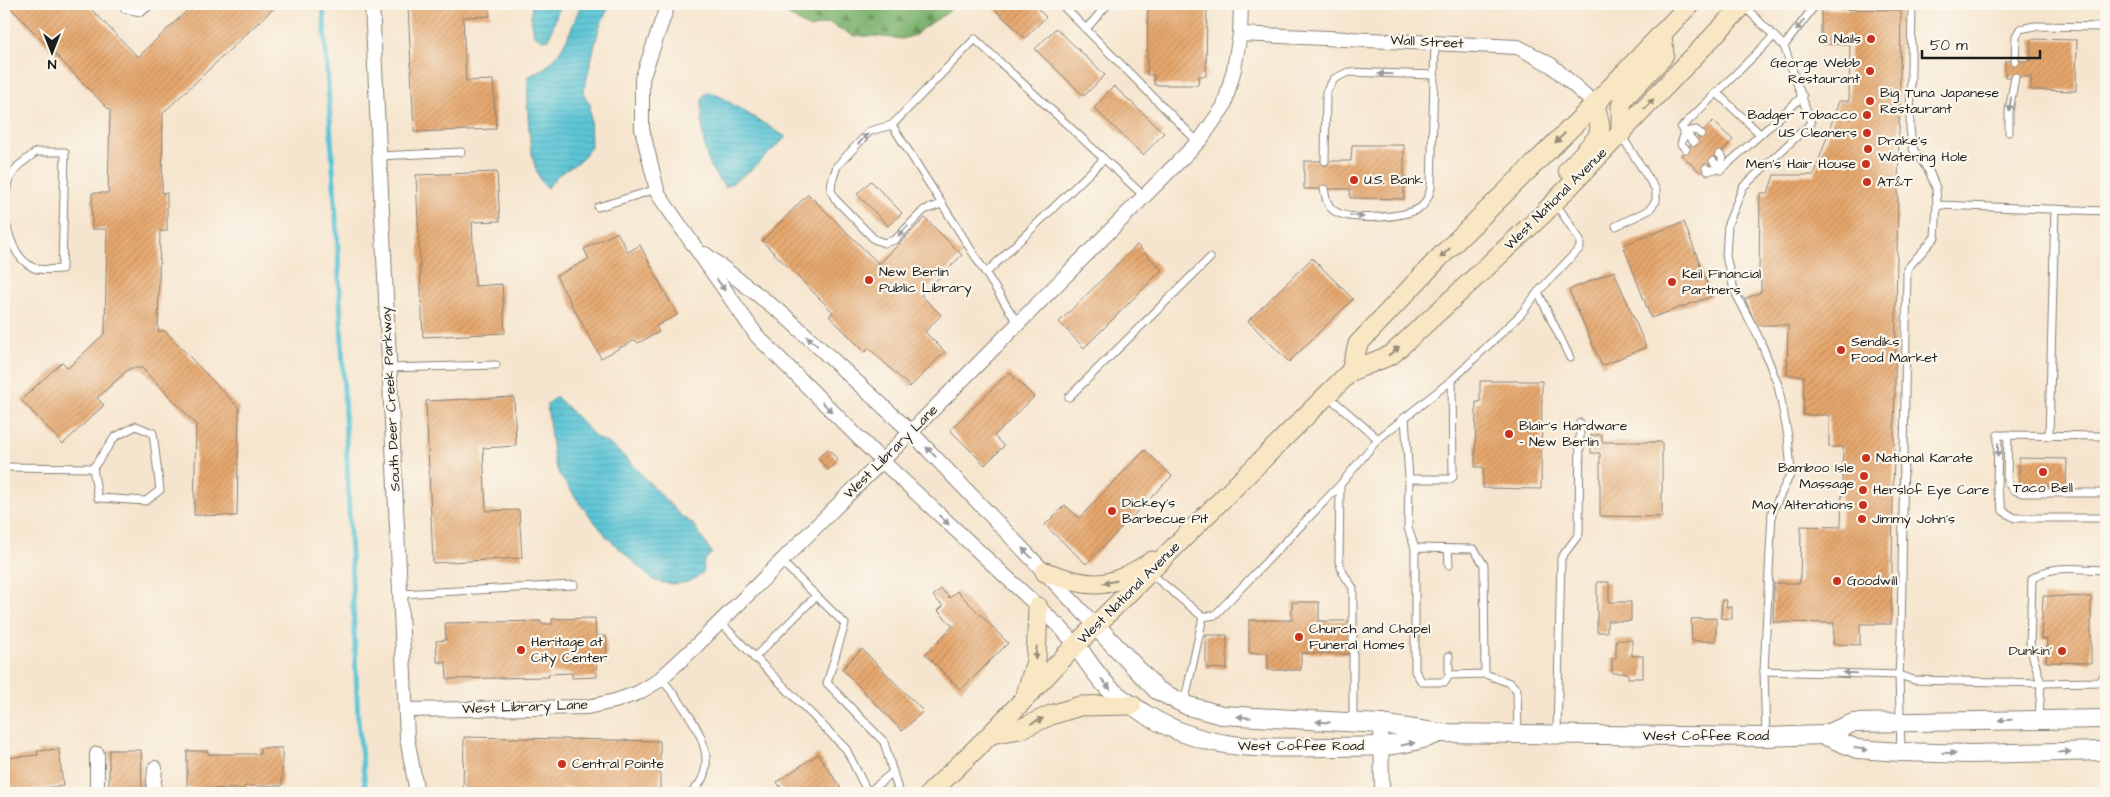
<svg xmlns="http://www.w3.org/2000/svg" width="2110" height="797" viewBox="0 0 2110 797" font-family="'Architects Daughter',sans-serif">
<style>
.forest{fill:url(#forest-firs);stroke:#4d6846}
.water{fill:url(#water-rules);stroke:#3c7079}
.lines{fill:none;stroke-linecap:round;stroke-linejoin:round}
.stream{stroke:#5bc5d6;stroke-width:5}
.building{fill:url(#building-hatch)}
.service-casing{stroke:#898075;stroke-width:9}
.minor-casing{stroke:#898075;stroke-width:16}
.tertiary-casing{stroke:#898075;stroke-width:20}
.secondary-casing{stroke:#898075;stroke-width:21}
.service{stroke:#fff;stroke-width:7}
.minor{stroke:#fff;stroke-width:14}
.tertiary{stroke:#fff;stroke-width:18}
.secondary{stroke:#f9e7c3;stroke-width:19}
.oneway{fill:#999}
.oneway2{fill:#968c78}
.poi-dot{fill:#c8321e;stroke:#fbf7ec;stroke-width:2}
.labels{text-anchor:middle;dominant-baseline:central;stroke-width:4.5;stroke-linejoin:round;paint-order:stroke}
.poi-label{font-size:14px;fill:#1c1c1c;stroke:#fbf7ec;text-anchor:start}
.street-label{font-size:14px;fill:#1c1c1c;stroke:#fbf7ec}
</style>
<defs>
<pattern id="forest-firs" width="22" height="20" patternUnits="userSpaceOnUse" patternTransform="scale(1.25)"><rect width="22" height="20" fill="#7eb370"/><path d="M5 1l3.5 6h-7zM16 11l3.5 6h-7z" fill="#66915b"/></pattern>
<pattern id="water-rules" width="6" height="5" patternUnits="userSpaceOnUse" patternTransform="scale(1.25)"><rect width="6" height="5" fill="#5bc5d6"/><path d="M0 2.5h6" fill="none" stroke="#4fa9b7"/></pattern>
<pattern id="building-hatch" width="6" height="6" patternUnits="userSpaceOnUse" patternTransform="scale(1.25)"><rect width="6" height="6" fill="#e5a66c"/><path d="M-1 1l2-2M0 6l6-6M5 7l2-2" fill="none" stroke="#c48e5d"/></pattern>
</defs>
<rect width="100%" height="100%" fill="#fbf7ec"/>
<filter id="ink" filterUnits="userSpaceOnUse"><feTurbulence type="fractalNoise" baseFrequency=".02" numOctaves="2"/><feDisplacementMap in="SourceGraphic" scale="10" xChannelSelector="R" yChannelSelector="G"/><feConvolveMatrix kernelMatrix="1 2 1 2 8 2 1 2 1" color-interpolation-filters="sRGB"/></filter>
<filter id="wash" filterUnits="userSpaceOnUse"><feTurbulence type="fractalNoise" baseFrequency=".0096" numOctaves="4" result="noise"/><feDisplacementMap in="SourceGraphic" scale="20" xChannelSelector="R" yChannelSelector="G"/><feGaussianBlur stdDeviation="1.12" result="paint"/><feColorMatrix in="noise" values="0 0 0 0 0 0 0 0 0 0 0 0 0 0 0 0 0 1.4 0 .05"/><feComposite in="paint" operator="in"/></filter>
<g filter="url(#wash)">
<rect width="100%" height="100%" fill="#f6e5ce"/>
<path class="forest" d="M 769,4 L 955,4 L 947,13 L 923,28 L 916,35 L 902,39 L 874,36 L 854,36 L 829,23 L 810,28 C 794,21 785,10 769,4 Z"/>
<g class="water">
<polygon points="532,4 560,4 549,39 543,40 534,35 531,17"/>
<path d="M 581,4 L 610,4 L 599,28 L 584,90 L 584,95 L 590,104 L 591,147 L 580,161 L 558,175 L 547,188 C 527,172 527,103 528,77 C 534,73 542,70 548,65 C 566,49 572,26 581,4 Z"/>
<path d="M 710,92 L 719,96 L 786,137 L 751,170 L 726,187 C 701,165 702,131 702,100 L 704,95 Z"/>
<path d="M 556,396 L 597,438 L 609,444 L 625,457 L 681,516 L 693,524 L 712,553 C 706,558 701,563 704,571 C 692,586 670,586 653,580 L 608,538 L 584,509 L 559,474 L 554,461 L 547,405 Z"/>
</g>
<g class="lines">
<polyline class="stream" points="323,4 338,250 358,721 366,793"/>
</g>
<g id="blocks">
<g class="building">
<polygon points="7,4 86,4 138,57 194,4 278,4 163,113 162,193 167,193 167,231 160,231 158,331 165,331 239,408 237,516 194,515 196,424 142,368 130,368 97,398 104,405 63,444 21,400 62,362 68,368 105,333 107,229 92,229 92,193 108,193 110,111"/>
<polygon points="408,4 489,4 490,16 463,17 466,81 493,80 496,129 414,132"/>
<polygon points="989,4 1033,4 1046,17 1025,38"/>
<polygon points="1148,4 1207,4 1206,76 1199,76 1198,85 1154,85 1154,75 1147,75"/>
<polygon points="1821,9 1901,10 1891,624 1860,624 1860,645 1833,644 1834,623 1773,622 1774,583 1800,583 1801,526 1841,527 1843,447 1829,447 1829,415 1803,415 1804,376 1787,375 1788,325 1756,325 1745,299 1761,292 1761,276 1759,276 1760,193 1768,193 1774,175 1814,175 1839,101 1849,101 1850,45 1821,44"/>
<polygon points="1056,28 1105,75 1084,96 1035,49"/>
<polygon points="2031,39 2077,40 2076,91 2031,90 2031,77 2005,77 2005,61 2031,61"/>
<polygon points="1114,86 1164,133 1143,155 1094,108"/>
<polygon points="1713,121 1733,140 1701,173 1681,155"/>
<polygon points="1352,145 1404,145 1404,199 1350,198 1350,189 1304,189 1304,161 1351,161"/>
<polygon points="497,172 500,221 472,222 475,286 502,284 505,333 423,337 416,175"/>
<polygon points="871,181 902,213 888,226 857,194"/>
<polygon points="808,194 879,264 925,218 962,255 921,295 941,315 925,332 945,352 910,387 869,348 865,352 829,316 833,312 762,241"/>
<polygon points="1684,222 1712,296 1651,318 1623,245"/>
<polygon points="617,232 628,252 640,245 677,315 656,326 659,332 638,343 635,340 601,358 556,276 589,259 584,249"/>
<polygon points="1137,245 1162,270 1084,348 1059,322"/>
<polygon points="1312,258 1353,299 1289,362 1248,321"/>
<polygon points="1614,271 1646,347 1602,366 1569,290"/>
<polygon points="1009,372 1034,397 994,436 1004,446 985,465 950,430"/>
<polygon points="1480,381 1542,381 1541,489 1483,488 1483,467 1475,467 1476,402 1480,402"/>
<polygon points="514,397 516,446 483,448 486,511 519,510 522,558 433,563 426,401"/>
<polygon points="1591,435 1602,435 1602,442 1662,442 1662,517 1600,516 1600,453 1591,453"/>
<polygon points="828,449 838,460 828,470 818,458"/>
<polygon points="1145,450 1172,476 1086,564 1045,525 1065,505 1079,518"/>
<polygon points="2019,458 2067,459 2066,487 2019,486"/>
<polygon points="1597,582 1609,582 1609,602 1631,602 1631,621 1607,621 1607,632 1597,632"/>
<polygon points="941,589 950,598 957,591 1008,643 961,690 925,654 953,626 938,611 943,606 933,596"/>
<polygon points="2043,596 2091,597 2091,663 2046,662 2047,639 2041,639"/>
<polygon points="1722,600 1727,600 1726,607 1732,607 1732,619 1721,618"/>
<polygon points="1292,602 1319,602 1319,621 1350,621 1349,654 1301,653 1301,670 1268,670 1268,653 1249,653 1249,620 1292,620"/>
<polygon points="595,618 596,636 606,636 607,659 596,660 597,677 572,678 572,673 548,674 549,677 447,679 446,662 437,662 436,641 446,640 445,623 541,621 541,624 552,624 552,619"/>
<polygon points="1716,618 1716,641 1692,641 1691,619"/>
<polygon points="1206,635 1227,635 1227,669 1206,668"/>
<polygon points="1616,640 1632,640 1632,656 1643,656 1643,678 1628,678 1628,673 1612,673 1612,658 1616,658"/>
<polygon points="862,649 923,711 902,731 842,669"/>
<polygon points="464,737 660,741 660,792 575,792 575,788 562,788 561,793 463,793"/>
<polygon points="260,748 282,748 282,786 245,786 244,789 187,788 187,751 208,751 208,754 260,754"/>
<polygon points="59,749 63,786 4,792 4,758 38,755 37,751"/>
<polygon points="109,750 141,750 142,793 109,793"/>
<polygon points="818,754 844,793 784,793 777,782"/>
</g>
</g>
</g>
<g filter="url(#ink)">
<use href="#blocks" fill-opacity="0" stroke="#898075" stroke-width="1"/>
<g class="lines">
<defs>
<g id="service">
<polyline points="122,4 125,9 141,12 152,4"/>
<polyline points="1061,4 1198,142"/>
<polyline points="1912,4 1910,129 1913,149 1929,171 1936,188 1937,205 2106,211"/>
<polyline points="1744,6 1784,46 1811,123 1743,187 1728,224 1726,256 1734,290 1760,340 1778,385 1788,436 1791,473 1772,512 1764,671 1766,736"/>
<polyline points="1086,29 1108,4"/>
<polyline points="1784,46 1816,4"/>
<polyline points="2015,61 2016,36 2020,29 2035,26 2106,27"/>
<polyline points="1717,93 1760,134"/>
<polyline points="892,125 870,131 837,166 832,181 831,190 835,199 874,239 884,243 895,240 924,210 942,204"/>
<polyline points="2009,132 2009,111 2015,77"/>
<polyline points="1694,142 1681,128 1774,36"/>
<polyline points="1686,149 1681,144 1685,132 1696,130 1701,134"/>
<polyline points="379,156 461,152"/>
<polyline points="1325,161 1326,92 1334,79 1348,72 1434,75"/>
<polyline points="1713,161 1721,170 1803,96"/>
<polyline points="1706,168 1708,171 1719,168 1723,158 1719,154"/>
<path d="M 1324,189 C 1326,197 1326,204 1333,210 C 1349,222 1402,218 1420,208 C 1426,204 1429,195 1431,188 L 1435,42"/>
<path d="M 4,207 L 8,181 L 18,166 L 36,152 L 65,152 L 62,269 C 54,269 41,271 34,268 C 14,259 8,234 4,215"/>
<polyline points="598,207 657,189"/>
<polyline points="1616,226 1649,210 1656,201 1656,190 1621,135"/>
<polyline points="986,273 1104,159"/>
<polyline points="1538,292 1570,358"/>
<polyline points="1018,324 892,125 975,39 1144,196"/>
<polyline points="389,368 496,365"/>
<polyline points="1069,397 1210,258"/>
<polyline points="1405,417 1409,479 1450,479 1453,477 1452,380"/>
<polygon points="136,426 153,433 160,490 146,501 98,498 93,468 115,437"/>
<path d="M 2008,435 L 2007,479 C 2010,489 2014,491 2023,493 L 2106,493"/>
<polyline points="2049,436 2055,209"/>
<polyline points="2106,436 1998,435 1997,490 2003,511 2015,518 2106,518"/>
<polyline points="1378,439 1452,380 1521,314 1538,292 1580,248 1580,240 1556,204"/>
<polyline points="4,467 93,468"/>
<polyline points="1409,479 1408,528 1415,548"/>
<polyline points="1340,485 1339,561 1343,573 1353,588 1353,723"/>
<polyline points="1448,549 1449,565"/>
<polyline points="781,561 845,624 827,683 884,742 899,793"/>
<polyline points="1149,572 1203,617 1215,615 1340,485 1378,439 1327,395"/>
<polyline points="400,594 574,585"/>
<polyline points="720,622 846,749 868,793"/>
<polyline points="1449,656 1449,675 1445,682 1422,682 1415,671 1415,548 1474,549 1484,565 1485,674 1510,683 1517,690 1518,734"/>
<polyline points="754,658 816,596"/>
<path d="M 1764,671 L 1899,675 L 1914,680 L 2041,683 L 2030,647 L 2032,579 C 2051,563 2082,570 2106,570"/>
<polyline points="1449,675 1485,674"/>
<path d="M 661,678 C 684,707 730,759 691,793"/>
<polyline points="1184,704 1203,617"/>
<polyline points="2039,719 2041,683 2100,682 2106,672"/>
<polyline points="1557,734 1561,558 1579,534 1580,423"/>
<polyline points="1901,752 1899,675 1901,637 1907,269 1935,237 1937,205"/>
<polyline points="868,793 893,772"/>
</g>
<g id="minor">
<polyline points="372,4 407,738 417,793"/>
<polyline points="668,4 642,79 642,129 658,194 757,336 882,461 1062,629 1076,645"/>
<polyline points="1240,34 1518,47 1551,65 1595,104"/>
<polyline points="705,254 784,315 911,432 1096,626"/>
<polyline points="406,710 587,707 615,701 638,693 658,681 696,646 882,461 1201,139 1224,106 1234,69 1240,34 1241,4"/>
<polyline points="1381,724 1382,793"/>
<polyline points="97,754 97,793"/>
<polyline points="153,793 155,768"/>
</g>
<g id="tertiary">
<polyline points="1096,626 1157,690 1188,706 1222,715 1381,724 1440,733 1518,734 1766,737 1823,735 1853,723 2106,719"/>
<path d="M 1076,645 C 1087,660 1097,677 1111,690 C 1121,699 1134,706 1145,714 C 1207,752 1259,748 1328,747 C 1369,746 1401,749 1440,733"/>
<polyline points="1823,735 1857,749 1901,752 1970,754 2106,751"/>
</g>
<g id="secondary">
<polyline points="1621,134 1621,106 1624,98 1662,58 1664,54 1662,33"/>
<polyline points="1568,170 1598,137 1600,127 1595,104"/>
<polyline points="1351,371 1358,344 1438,259 1595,104 1690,4"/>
<path d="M 1045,572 C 1094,589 1107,590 1152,561"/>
<polyline points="1026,694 1036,661 1038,607"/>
<polyline points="991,734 1020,729 1051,715 1080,706 1132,705"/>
<polyline points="930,793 991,734 1065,656 1351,371 1391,355 1449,302 1544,213 1744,4"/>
</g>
</defs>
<use href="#service" class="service-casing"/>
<use href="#minor" class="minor-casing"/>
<use href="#tertiary" class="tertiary-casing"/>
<use href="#secondary" class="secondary-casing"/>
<use href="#service" class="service"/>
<use href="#minor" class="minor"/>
<use href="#tertiary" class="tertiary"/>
<use href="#secondary" class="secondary"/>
</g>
<defs><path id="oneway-solid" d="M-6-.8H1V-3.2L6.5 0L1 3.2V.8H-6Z" transform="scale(1.25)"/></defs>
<g class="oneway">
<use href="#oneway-solid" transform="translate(1800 25) rotate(127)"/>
<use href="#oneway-solid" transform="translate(1385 74) rotate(-178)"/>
<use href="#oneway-solid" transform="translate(2010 104) rotate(98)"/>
<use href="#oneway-solid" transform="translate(863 139) rotate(-46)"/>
<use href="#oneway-solid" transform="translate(1357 216) rotate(8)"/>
<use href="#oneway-solid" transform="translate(903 231) rotate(134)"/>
<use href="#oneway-solid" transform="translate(721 285) rotate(55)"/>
<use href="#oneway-solid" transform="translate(812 341) rotate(-138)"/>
<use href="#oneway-solid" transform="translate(827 407) rotate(45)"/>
<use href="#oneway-solid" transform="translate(1998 450) rotate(91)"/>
<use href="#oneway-solid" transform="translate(931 452) rotate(-134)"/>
<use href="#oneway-solid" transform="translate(944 520) rotate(43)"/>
<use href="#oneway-solid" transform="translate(1027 553) rotate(-134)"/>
<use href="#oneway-solid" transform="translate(1850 673) rotate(-178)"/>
<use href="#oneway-solid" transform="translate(1106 684) rotate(49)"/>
<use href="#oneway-solid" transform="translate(1244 717) rotate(-175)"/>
<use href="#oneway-solid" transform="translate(2005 720) rotate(178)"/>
<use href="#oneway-solid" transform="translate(1323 722) rotate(-177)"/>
<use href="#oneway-solid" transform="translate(1408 744) rotate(-11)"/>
<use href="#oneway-solid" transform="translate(1861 749) rotate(9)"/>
<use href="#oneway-solid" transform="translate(2064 752) rotate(-1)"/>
<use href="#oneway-solid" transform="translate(1949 753) rotate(1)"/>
</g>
<g class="oneway2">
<use href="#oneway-solid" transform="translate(1649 104) rotate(-47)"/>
<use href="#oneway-solid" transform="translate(1560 138) rotate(135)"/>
<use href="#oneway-solid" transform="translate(1445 253) rotate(135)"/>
<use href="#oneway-solid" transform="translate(1394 351) rotate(-38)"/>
<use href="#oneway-solid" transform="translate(1110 582) rotate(169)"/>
<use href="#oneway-solid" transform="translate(1036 653) rotate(96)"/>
<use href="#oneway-solid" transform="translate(1037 721) rotate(-23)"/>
</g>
</g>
<g class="poi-dot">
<circle cx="1871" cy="39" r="5"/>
<circle cx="1870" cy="71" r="5"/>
<circle cx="1870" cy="101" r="5"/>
<circle cx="1867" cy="115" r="5"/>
<circle cx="1867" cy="133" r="5"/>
<circle cx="1868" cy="149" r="5"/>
<circle cx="1866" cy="164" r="5"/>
<circle cx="1354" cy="180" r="5"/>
<circle cx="1867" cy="182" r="5"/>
<circle cx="869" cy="280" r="5"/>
<circle cx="1672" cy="282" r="5"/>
<circle cx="1841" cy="350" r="5"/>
<circle cx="1509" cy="434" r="5"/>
<circle cx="1866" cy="458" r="5"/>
<circle cx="2043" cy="472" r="5"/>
<circle cx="1864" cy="476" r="5"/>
<circle cx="1863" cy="490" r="5"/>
<circle cx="1863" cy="505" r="5"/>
<circle cx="1112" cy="511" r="5"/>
<circle cx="1862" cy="519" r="5"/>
<circle cx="1837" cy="581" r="5"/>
<circle cx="1299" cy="637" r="5"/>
<circle cx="521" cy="650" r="5"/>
<circle cx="2062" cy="651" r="5"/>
<circle cx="562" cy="764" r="5"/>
</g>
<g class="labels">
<g class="poi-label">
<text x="1861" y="39" text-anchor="end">Q Nails</text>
<text x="1860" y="63" text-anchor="end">George Webb<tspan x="1860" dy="16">Restaurant</tspan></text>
<text x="1880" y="93">Big Tuna Japanese<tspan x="1880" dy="16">Restaurant</tspan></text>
<text x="1857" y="115" text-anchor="end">Badger Tobacco</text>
<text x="1857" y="133" text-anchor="end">US Cleaners</text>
<text x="1878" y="141">Drake's<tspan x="1878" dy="16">Watering Hole</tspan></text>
<text x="1856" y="164" text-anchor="end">Men's Hair House</text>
<text x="1364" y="180">U.S. Bank</text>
<text x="1877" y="182">AT&amp;T</text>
<text x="879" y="272">New Berlin<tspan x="879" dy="16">Public Library</tspan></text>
<text x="1682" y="274">Keil Financial<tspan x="1682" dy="16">Partners</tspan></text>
<text x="1851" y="342">Sendiks<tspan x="1851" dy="16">Food Market</tspan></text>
<text x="1519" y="426">Blair's Hardware<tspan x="1519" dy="16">- New Berlin</tspan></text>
<text x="1876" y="458">National Karate</text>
<text x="1854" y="468" text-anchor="end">Bamboo Isle<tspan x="1854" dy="16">Massage</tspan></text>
<text x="2043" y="488" text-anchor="middle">Taco Bell</text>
<text x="1873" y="490">Herslof Eye Care</text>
<text x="1122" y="503">Dickey's<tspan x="1122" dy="16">Barbecue Pit</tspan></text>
<text x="1853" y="505" text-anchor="end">May Alterations</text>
<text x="1872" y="519">Jimmy John's</text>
<text x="1847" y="581">Goodwill</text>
<text x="1309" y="629">Church and Chapel<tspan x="1309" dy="16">Funeral Homes</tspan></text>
<text x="531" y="642">Heritage at<tspan x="531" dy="16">City Center</tspan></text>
<text x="2052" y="651" text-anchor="end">Dunkin'</text>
<text x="572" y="764">Central Pointe</text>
</g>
<g class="street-label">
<text transform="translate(1427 42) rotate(3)">Wall Street</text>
<text transform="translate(1556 199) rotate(-45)">West National Avenue</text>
<text transform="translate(391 399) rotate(-93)">South Deer Creek Parkway</text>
<text transform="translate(891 452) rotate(-45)">West Library Lane</text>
<text transform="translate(1129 593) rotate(-45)">West National Avenue</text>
<text transform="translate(525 707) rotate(-2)">West Library Lane</text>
<text x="1706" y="736">West Coffee Road</text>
<text x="1301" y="746">West Coffee Road</text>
</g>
</g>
<rect width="2110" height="797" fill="none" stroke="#fbf7ec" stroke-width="20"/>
<g transform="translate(52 52) rotate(180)" stroke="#fbf7ec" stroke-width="4" paint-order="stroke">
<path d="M0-4L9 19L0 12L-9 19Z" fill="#1c1c1c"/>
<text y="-8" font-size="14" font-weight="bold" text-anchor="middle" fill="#1c1c1c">N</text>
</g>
<path d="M1922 50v8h118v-8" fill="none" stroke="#1c1c1c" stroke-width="2.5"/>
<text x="1930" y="50" font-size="15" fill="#1c1c1c" stroke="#fbf7ec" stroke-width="4" paint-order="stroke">50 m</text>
</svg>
